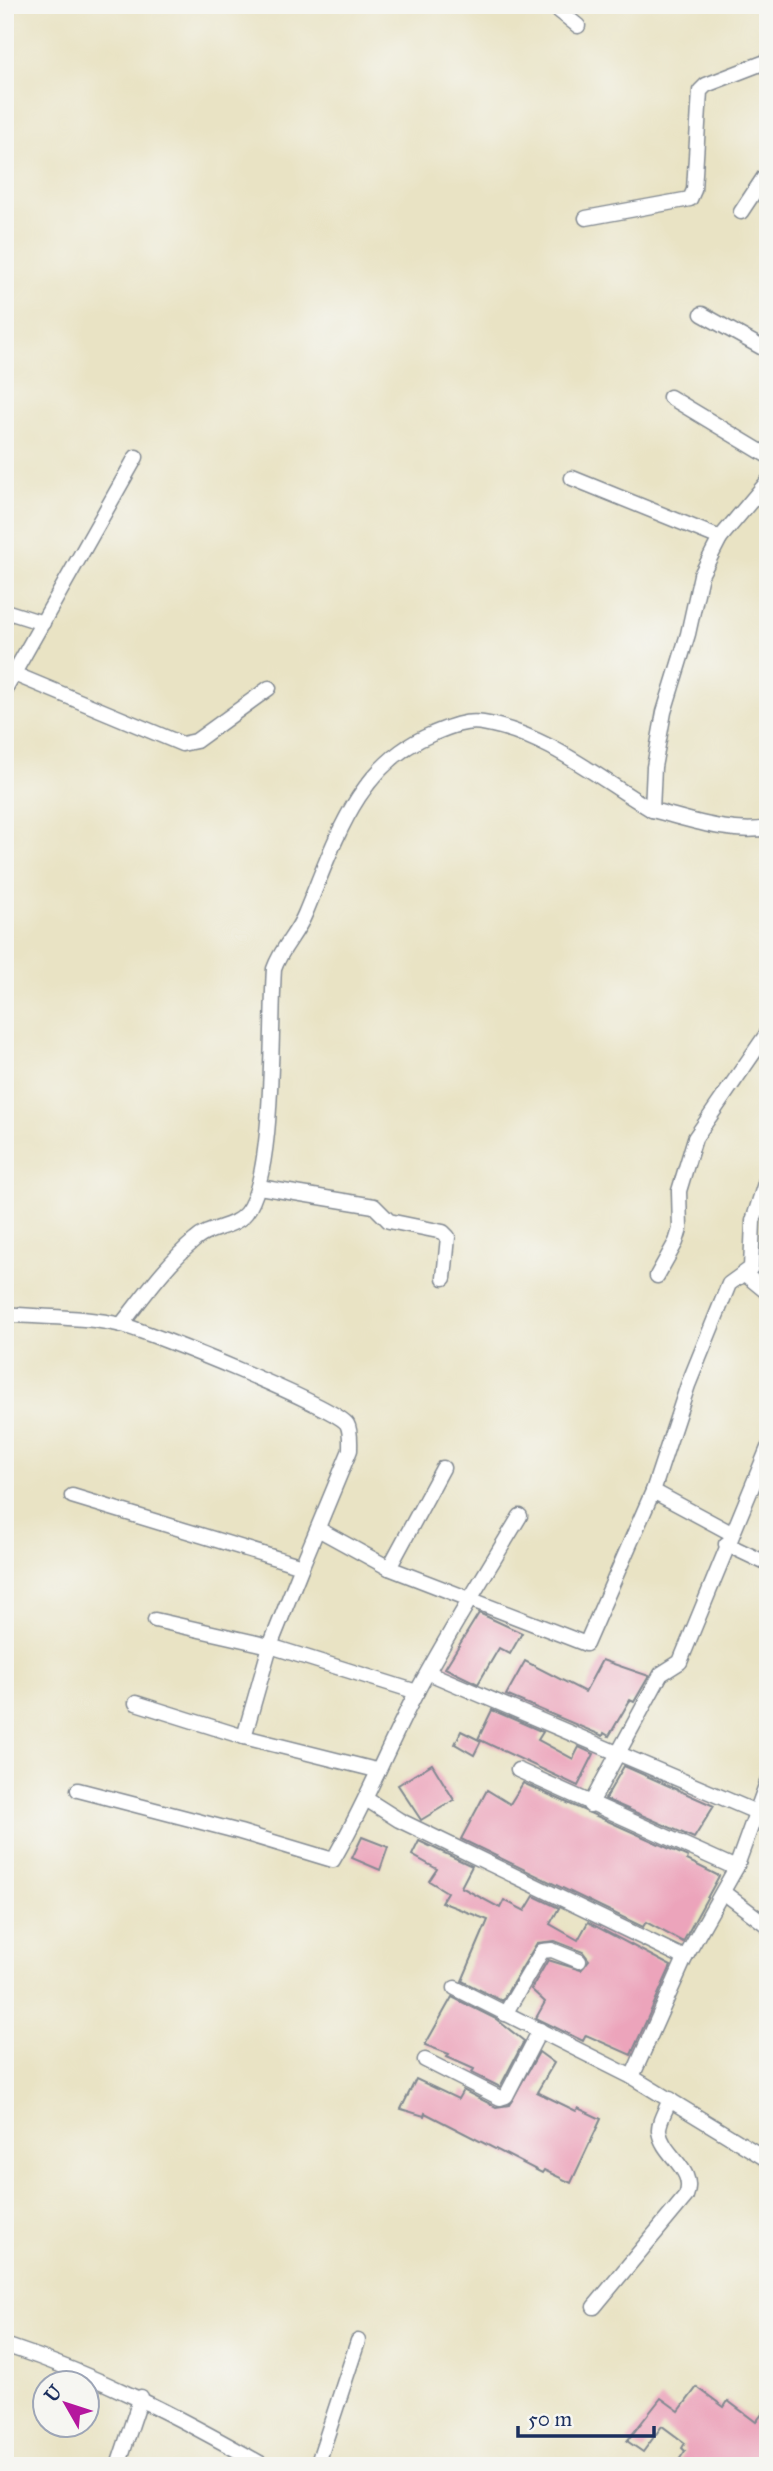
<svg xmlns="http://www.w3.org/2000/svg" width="773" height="2471" viewBox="0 0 773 2471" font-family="'IM FELL Great Primer',serif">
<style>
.building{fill:#eca4bb}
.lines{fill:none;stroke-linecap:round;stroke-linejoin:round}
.minor-casing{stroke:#828991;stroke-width:17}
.minor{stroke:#fff;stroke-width:14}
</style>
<rect width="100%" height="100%" fill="#f6f6f2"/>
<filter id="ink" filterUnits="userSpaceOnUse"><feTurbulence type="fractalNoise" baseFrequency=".0143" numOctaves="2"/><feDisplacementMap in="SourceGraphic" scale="14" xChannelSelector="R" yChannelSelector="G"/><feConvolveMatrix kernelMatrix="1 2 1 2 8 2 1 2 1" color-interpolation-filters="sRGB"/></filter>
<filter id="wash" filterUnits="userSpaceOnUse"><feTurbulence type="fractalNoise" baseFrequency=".00686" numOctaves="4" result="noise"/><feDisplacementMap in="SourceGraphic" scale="28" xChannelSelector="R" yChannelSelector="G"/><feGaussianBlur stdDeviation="1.57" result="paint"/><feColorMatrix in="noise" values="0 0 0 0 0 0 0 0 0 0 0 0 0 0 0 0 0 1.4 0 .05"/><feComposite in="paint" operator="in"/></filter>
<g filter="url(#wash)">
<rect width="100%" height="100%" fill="#e9e3c4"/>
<g id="blocks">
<g class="building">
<polygon points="479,1613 522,1633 510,1654 499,1648 478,1684 445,1668"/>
<polygon points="602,1660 649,1676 634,1702 630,1700 609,1736 604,1733 603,1736 506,1695 525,1661 585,1692"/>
<polygon points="492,1710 543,1732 538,1740 573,1759 579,1747 594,1754 578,1786 478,1739"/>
<polygon points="461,1731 481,1741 474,1755 455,1744"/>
<polygon points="432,1764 454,1800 421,1820 398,1785"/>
<polygon points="624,1766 714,1806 694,1838 605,1799"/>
<polygon points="523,1783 688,1857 687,1860 719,1876 683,1942 646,1922 643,1927 461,1839 487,1790 510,1804"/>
<polygon points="362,1837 388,1847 380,1870 352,1858"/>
<polygon points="419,1841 472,1866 461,1887 500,1908 504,1900 525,1911 534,1896 559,1908 550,1924 578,1940 588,1922 671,1966 631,2055 586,2035 583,2041 536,2018 545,2002 531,1989 548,1960 581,1970 589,1960 583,1952 555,1941 537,1943 502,2001 462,1981 488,1920 441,1902 447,1892 429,1881 437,1869 412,1855"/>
<polygon points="452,1997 496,2019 524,2041 500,2087 472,2073 474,2069 447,2057 449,2054 425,2045"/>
<polygon points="539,2052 554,2063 537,2092 576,2111 578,2108 601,2119 571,2183 544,2170 542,2173 425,2113 424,2116 401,2109 416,2079 458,2099 463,2090 496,2107 509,2105"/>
<polygon points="697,2387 724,2407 728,2401 756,2422 768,2406 768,2466 675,2466 685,2451 682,2448 685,2443 662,2426 643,2452 627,2441 661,2398 679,2411"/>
</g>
</g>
</g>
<g filter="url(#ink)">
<use href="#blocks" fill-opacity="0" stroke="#828991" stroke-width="2"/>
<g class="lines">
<defs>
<g id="minor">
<polyline points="552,5 578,26"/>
<polyline points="741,212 768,171"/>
<polyline points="586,218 690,199 694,190 700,91 706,85 768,61"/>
<polyline points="702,314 768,351"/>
<polyline points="670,397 768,456"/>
<polyline points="572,478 720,538 768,481"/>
<polyline points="5,611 43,623"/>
<polyline points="14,674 182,744 196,741 269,688"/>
<polyline points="5,689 136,457"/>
<path d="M 652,810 C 688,819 731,835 768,828"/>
<polyline points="259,1187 374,1206 389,1221 443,1232 448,1237 444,1278"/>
<polyline points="746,1275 768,1293"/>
<polyline points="657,1276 676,1242 680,1229 679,1191 695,1138 768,1032"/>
<path d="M 5,1314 C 45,1318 83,1316 122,1325 C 150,1332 336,1407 347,1424 C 351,1431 350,1442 350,1450 L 302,1566"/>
<path d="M 121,1325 C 144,1296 166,1264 195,1240 C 210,1226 233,1229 246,1213 C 276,1175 270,1023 274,969 C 281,948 297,934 305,914 C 334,845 356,765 432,734 C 449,727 465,720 483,723 C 545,733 600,779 652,810 L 654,767 L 664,712 L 688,634 L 701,575 L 720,538"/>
<polyline points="653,1491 731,1533"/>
<polyline points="72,1496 302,1566 270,1646 244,1737"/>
<polyline points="318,1529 389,1568 586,1644 653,1491 688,1385 729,1284 751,1268 753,1221 768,1174"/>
<polyline points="726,1544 768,1564"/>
<polyline points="389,1568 443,1468"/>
<polyline points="155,1620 270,1646 417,1692"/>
<polyline points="429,1673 756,1812"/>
<polyline points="136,1703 244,1737 376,1770"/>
<polyline points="518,1770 736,1868"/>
<path d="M 78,1790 L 240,1832 L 333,1860 C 364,1807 386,1751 414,1697 C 447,1635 484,1576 520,1516"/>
<polyline points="366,1799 399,1820 685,1958"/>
<polyline points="590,1805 661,1674 680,1662 768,1448"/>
<polyline points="723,1892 768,1926"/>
<polyline points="455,1988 632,2077 768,2160"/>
<polyline points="505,2014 542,1951 552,1950 579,1961"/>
<polyline points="425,2060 500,2098 506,2096 540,2030"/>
<polyline points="632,2077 685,1958 736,1868 768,1780"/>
<path d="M 594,2307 L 686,2196 C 697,2169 662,2156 659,2131 C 658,2122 667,2108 670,2099"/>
<path d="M 5,2345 C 102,2377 177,2416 265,2466"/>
<polyline points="118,2466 141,2397"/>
<polyline points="317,2466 358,2341"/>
</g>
</defs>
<use href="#minor" class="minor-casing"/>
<use href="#minor" class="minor"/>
</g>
</g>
<rect width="773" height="2471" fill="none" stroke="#f6f6f2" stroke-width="28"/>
<g transform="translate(66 2404) rotate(309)"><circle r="33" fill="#f6f6f2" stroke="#9ea6b7" stroke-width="2"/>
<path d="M0-5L12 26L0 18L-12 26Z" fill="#b5179e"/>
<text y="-10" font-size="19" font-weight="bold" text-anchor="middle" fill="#1b2f5e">U</text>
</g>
<path d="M518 2426v10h136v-10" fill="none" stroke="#1b2f5e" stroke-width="3.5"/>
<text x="528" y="2426" font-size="21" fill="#1b2f5e" stroke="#f6f6f2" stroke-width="5" paint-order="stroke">50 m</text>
</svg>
